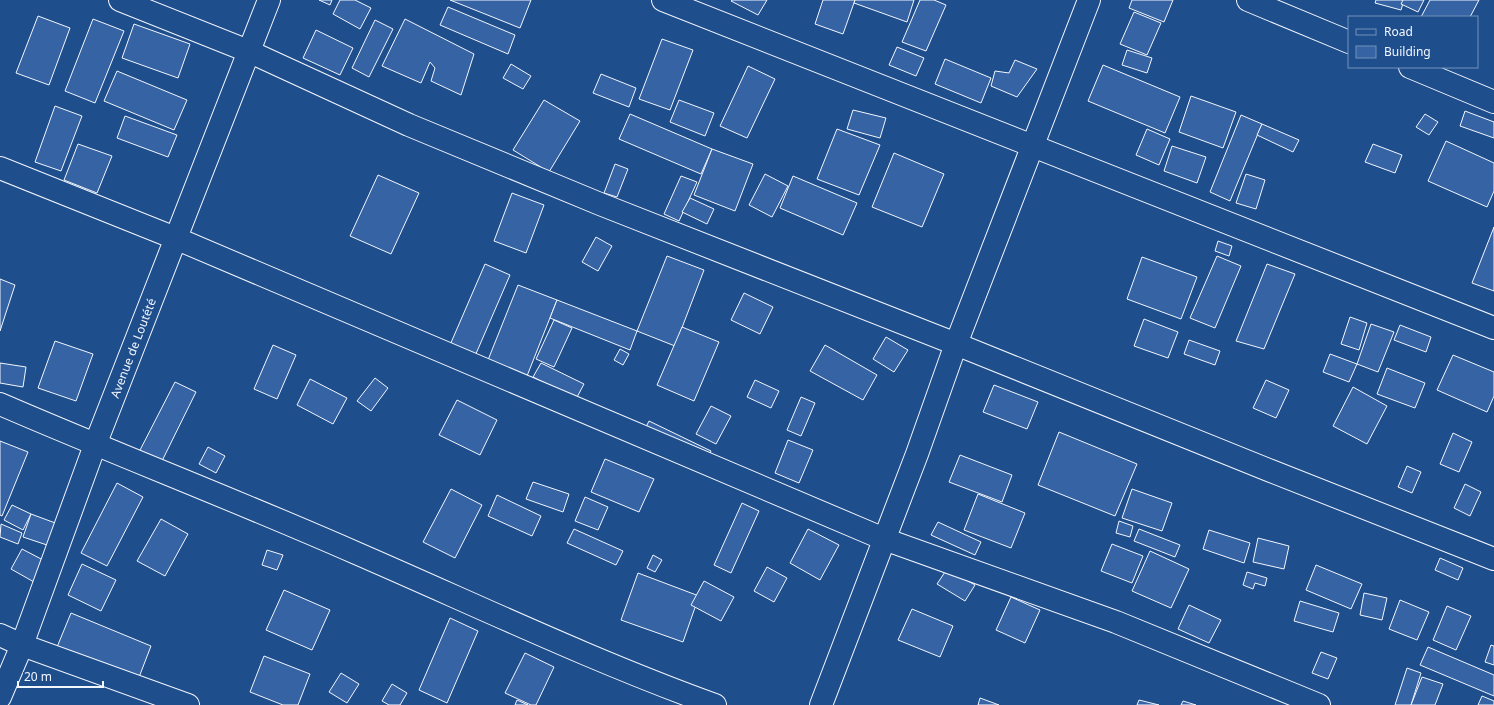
<svg xmlns="http://www.w3.org/2000/svg" width="1494" height="705" viewBox="0 0 1494 705" font-family="'Noto Sans',sans-serif">
<style>
.building{fill:#3563a3;stroke:#f2f6ff}
.lines{fill:none;stroke-linecap:round;stroke-linejoin:round}
.minor-casing{stroke:#f2f6ff;stroke-width:24}
.minor{stroke:#1f4e8c;stroke-width:22}
.labels{text-anchor:middle;dominant-baseline:central;stroke-width:3;stroke-linejoin:round;paint-order:stroke}
.street-label{font-size:12px;fill:#f2f6ff;stroke:#1f4e8c}
</style>
<rect width="100%" height="100%" fill="#1f4e8c"/>
<g class="building">
<polygon points="319,0 332,0 330,5"/>
<polygon points="340,0 355,0 371,8 360,29 333,14"/>
<polygon points="450,0 531,0 520,28"/>
<polygon points="732,0 767,0 758,15 731,1"/>
<polygon points="823,0 855,0 843,34 815,24"/>
<polygon points="855,0 914,0 907,22 854,3"/>
<polygon points="920,0 934,0 946,5 926,51 902,42"/>
<polygon points="1132,0 1173,0 1164,22 1129,8"/>
<polygon points="1376,0 1404,0 1401,10 1375,3"/>
<polygon points="1403,0 1424,0 1418,12 1401,4"/>
<polygon points="1430,0 1479,0 1470,17 1421,17"/>
<polygon points="448,7 515,35 508,54 440,25"/>
<polygon points="1134,12 1161,23 1147,55 1120,44"/>
<polygon points="38,16 70,28 49,85 16,73"/>
<polygon points="93,19 124,31 95,103 65,91"/>
<polygon points="405,19 474,54 461,95 431,81 435,68 430,62 421,83 382,66"/>
<polygon points="375,20 393,29 369,77 352,68"/>
<polygon points="134,24 190,44 178,78 122,58"/>
<polygon points="316,30 353,48 340,75 303,58"/>
<polygon points="662,39 693,50 670,110 639,99"/>
<polygon points="897,47 924,58 916,76 889,65"/>
<polygon points="1127,50 1152,58 1147,73 1122,65"/>
<polygon points="945,59 991,78 981,103 935,84"/>
<polygon points="1015,60 1037,69 1017,97 991,86 995,71 1009,73"/>
<polygon points="511,64 531,76 523,89 503,78"/>
<polygon points="1103,65 1180,97 1165,133 1088,101"/>
<polygon points="748,66 775,79 747,138 720,126"/>
<polygon points="117,71 187,100 174,130 104,101"/>
<polygon points="601,74 636,88 629,107 593,93"/>
<polygon points="1191,96 1236,112 1223,148 1179,132"/>
<polygon points="544,100 580,121 549,172 513,150"/>
<polygon points="679,100 714,113 705,136 670,122"/>
<polygon points="55,106 82,116 61,171 35,162"/>
<polygon points="853,110 886,118 880,138 847,129"/>
<polygon points="1465,111 1494,122 1494,138 1460,126"/>
<polygon points="630,114 712,149 701,174 619,139"/>
<polygon points="1425,114 1438,122 1429,135 1416,127"/>
<polygon points="1241,115 1262,124 1230,201 1210,192"/>
<polygon points="125,116 177,135 168,157 117,138"/>
<polygon points="1262,124 1299,140 1293,152 1257,135"/>
<polygon points="837,129 880,145 859,195 817,179"/>
<polygon points="1147,129 1170,139 1159,165 1136,155"/>
<polygon points="1446,141 1494,163 1494,191 1487,207 1428,181"/>
<polygon points="78,144 112,156 97,193 64,180"/>
<polygon points="1373,144 1402,155 1395,173 1365,162"/>
<polygon points="1172,146 1206,157 1197,183 1164,171"/>
<polygon points="712,149 753,164 735,211 694,195"/>
<polygon points="894,153 944,174 922,227 872,207"/>
<polygon points="615,164 628,169 617,197 604,193"/>
<polygon points="765,174 788,186 772,217 749,205"/>
<polygon points="1246,174 1265,180 1256,209 1236,203"/>
<polygon points="378,175 419,193 391,254 350,236"/>
<polygon points="681,176 697,182 679,221 664,214"/>
<polygon points="793,176 857,203 843,235 780,208"/>
<polygon points="512,193 544,205 526,253 494,241"/>
<polygon points="690,198 714,209 707,224 682,212"/>
<polygon points="1494,227 1494,291 1472,283"/>
<polygon points="596,237 612,246 598,271 582,262"/>
<polygon points="1218,241 1232,246 1229,256 1215,251"/>
<polygon points="667,256 704,270 675,346 637,331"/>
<polygon points="1217,256 1241,266 1215,328 1190,318"/>
<polygon points="1142,257 1197,277 1181,319 1127,299"/>
<polygon points="485,264 510,275 475,356 450,345"/>
<polygon points="1267,264 1295,274 1264,349 1236,341"/>
<polygon points="0,279 15,285 0,331"/>
<polygon points="518,285 557,300 527,376 488,360"/>
<polygon points="744,293 773,307 760,334 731,320"/>
<polygon points="557,300 637,331 630,350 550,318"/>
<polygon points="1350,317 1367,323 1359,350 1341,344"/>
<polygon points="1144,319 1178,332 1168,358 1134,346"/>
<polygon points="554,320 572,328 554,367 536,359"/>
<polygon points="1371,324 1394,332 1378,372 1357,364"/>
<polygon points="1400,325 1431,337 1426,352 1394,340"/>
<polygon points="682,327 719,342 694,401 657,385"/>
<polygon points="886,337 908,350 894,372 873,359"/>
<polygon points="1189,340 1220,351 1215,365 1184,354"/>
<polygon points="55,341 93,354 76,401 38,388"/>
<polygon points="273,345 296,355 277,399 254,389"/>
<polygon points="825,345 877,375 863,400 810,371"/>
<polygon points="620,349 629,354 623,365 614,360"/>
<polygon points="1330,354 1357,364 1349,382 1323,372"/>
<polygon points="1453,355 1494,372 1494,396 1487,412 1437,390"/>
<polygon points="0,363 26,367 23,387 0,383"/>
<polygon points="541,363 584,384 576,399 533,377"/>
<polygon points="1387,368 1425,383 1415,408 1377,394"/>
<polygon points="375,378 388,388 371,411 357,401"/>
<polygon points="310,379 347,398 333,424 297,405"/>
<polygon points="755,380 779,391 771,408 747,397"/>
<polygon points="1266,380 1289,390 1276,418 1253,408"/>
<polygon points="175,382 196,392 160,465 138,454"/>
<polygon points="994,385 1038,402 1027,429 983,412"/>
<polygon points="1353,387 1387,406 1367,444 1333,426"/>
<polygon points="801,397 815,403 801,436 787,430"/>
<polygon points="457,400 497,420 480,455 439,435"/>
<polygon points="711,406 731,416 716,444 696,434"/>
<polygon points="649,421 711,451 702,469 640,439"/>
<polygon points="1059,432 1137,464 1115,516 1038,485"/>
<polygon points="1453,433 1472,442 1459,472 1440,464"/>
<polygon points="788,440 813,450 799,483 775,473"/>
<polygon points="0,441 28,452 2,516 0,515"/>
<polygon points="208,447 225,456 216,473 199,464"/>
<polygon points="960,455 1012,475 1002,502 949,482"/>
<polygon points="605,459 654,479 639,512 591,492"/>
<polygon points="1407,466 1421,472 1412,493 1398,487"/>
<polygon points="533,482 569,494 563,512 526,499"/>
<polygon points="117,483 143,497 107,566 81,553"/>
<polygon points="1465,484 1481,492 1470,516 1454,508"/>
<polygon points="451,489 482,505 455,558 423,542"/>
<polygon points="1132,489 1172,503 1162,531 1122,518"/>
<polygon points="978,494 1025,513 1011,548 964,530"/>
<polygon points="497,495 541,516 532,536 488,516"/>
<polygon points="585,497 608,507 598,530 575,521"/>
<polygon points="742,503 759,511 731,573 714,565"/>
<polygon points="12,505 31,514 23,530 4,520"/>
<polygon points="31,514 58,524 50,546 23,537"/>
<polygon points="161,519 188,534 165,576 137,561"/>
<polygon points="1119,521 1133,526 1130,537 1116,533"/>
<polygon points="938,522 981,542 975,555 931,535"/>
<polygon points="1,524 22,533 18,544 0,537"/>
<polygon points="574,529 623,551 616,565 567,543"/>
<polygon points="808,529 839,545 820,580 790,563"/>
<polygon points="1139,529 1180,545 1175,557 1134,541"/>
<polygon points="1209,530 1250,543 1244,563 1203,549"/>
<polygon points="1258,538 1289,546 1284,569 1253,562"/>
<polygon points="1112,544 1143,556 1132,583 1101,571"/>
<polygon points="22,549 45,561 34,582 11,569"/>
<polygon points="267,550 283,555 277,570 262,565"/>
<polygon points="1150,551 1189,569 1171,608 1132,591"/>
<polygon points="653,555 662,560 655,572 647,568"/>
<polygon points="1440,558 1463,568 1458,580 1435,570"/>
<polygon points="82,564 116,580 101,611 68,595"/>
<polygon points="1316,565 1362,584 1351,609 1306,590"/>
<polygon points="767,567 787,578 774,602 754,591"/>
<polygon points="947,569 975,585 965,601 937,584"/>
<polygon points="1247,572 1267,578 1265,586 1255,583 1253,589 1243,585"/>
<polygon points="638,573 699,596 683,642 621,620"/>
<polygon points="704,581 734,597 721,621 691,605"/>
<polygon points="284,590 330,610 312,650 266,630"/>
<polygon points="1364,593 1387,598 1382,620 1360,615"/>
<polygon points="1011,597 1040,610 1025,643 996,630"/>
<polygon points="1400,600 1429,612 1417,640 1389,629"/>
<polygon points="1300,601 1339,613 1333,632 1294,621"/>
<polygon points="1189,605 1221,620 1209,643 1178,629"/>
<polygon points="1447,606 1471,616 1456,650 1433,640"/>
<polygon points="912,609 953,626 940,657 898,640"/>
<polygon points="71,613 151,646 136,685 55,652"/>
<polygon points="450,618 478,631 447,703 419,690"/>
<polygon points="1491,645 1494,646 1494,665 1485,662"/>
<polygon points="1428,647 1494,675 1494,696 1420,665"/>
<polygon points="1321,652 1337,658 1328,679 1312,673"/>
<polygon points="525,653 554,667 536,705 531,705 505,693"/>
<polygon points="264,656 310,674 298,705 283,705 250,692"/>
<polygon points="1407,668 1421,673 1411,705 1395,705"/>
<polygon points="341,673 359,684 347,703 329,692"/>
<polygon points="1422,677 1443,684 1435,705 1411,705"/>
<polygon points="392,684 407,693 400,705 389,705 382,701"/>
<polygon points="1482,696 1494,701 1494,705 1478,705"/>
<polygon points="980,698 999,705 978,705"/>
<polygon points="517,700 528,705 515,705"/>
<polygon points="1139,700 1159,705 1137,705"/>
<polygon points="1183,701 1196,705 1181,705"/>
</g>
<g class="lines">
<defs>
<g id="minor">
<polyline points="120,0 248,51 409,125 600,204 956,344 1271,471 1494,559"/>
<polyline points="663,0 1494,328"/>
<polyline points="1248,0 1349,42"/>
<polyline points="1410,67 1494,102"/>
<polyline points="0,168 175,238 884,539 1116,622 1319,705"/>
<path d="M 0,404 C 118,455 238,501 356,553 C 476,605 593,661 715,705"/>
<polyline points="0,635 22,645 188,705"/>
<polyline points="0,697 22,645 95,445 269,0"/>
<polyline points="821,705 917,454 956,344 1089,0"/>
</g>
</defs>
<use href="#minor" class="minor-casing"/>
<use href="#minor" class="minor"/>
</g>
<g class="labels">
<g class="street-label">
<text transform="translate(133 348) rotate(-69)">Avenue de Loutété</text>
</g>
</g>
<rect x="1348" y="16" width="130" height="52" fill="#1f4e8c" stroke="#7391ba"/>
<rect x="1356" y="29" width="20" height="6" fill="#1f4e8c" stroke="#7391ba"/>
<text x="1384" y="36" font-size="12" fill="#f2f6ff">Road</text>
<rect x="1356" y="46" width="20" height="12" fill="#3563a3" stroke="#7391ba"/>
<text x="1384" y="56" font-size="12" fill="#f2f6ff">Building</text>
<path d="M18 681v6h85v-6" fill="none" stroke="#f2f6ff" stroke-width="2"/>
<text x="24" y="681" font-size="12" fill="#f2f6ff" stroke="#1f4e8c" stroke-width="3" paint-order="stroke">20 m</text>
</svg>
